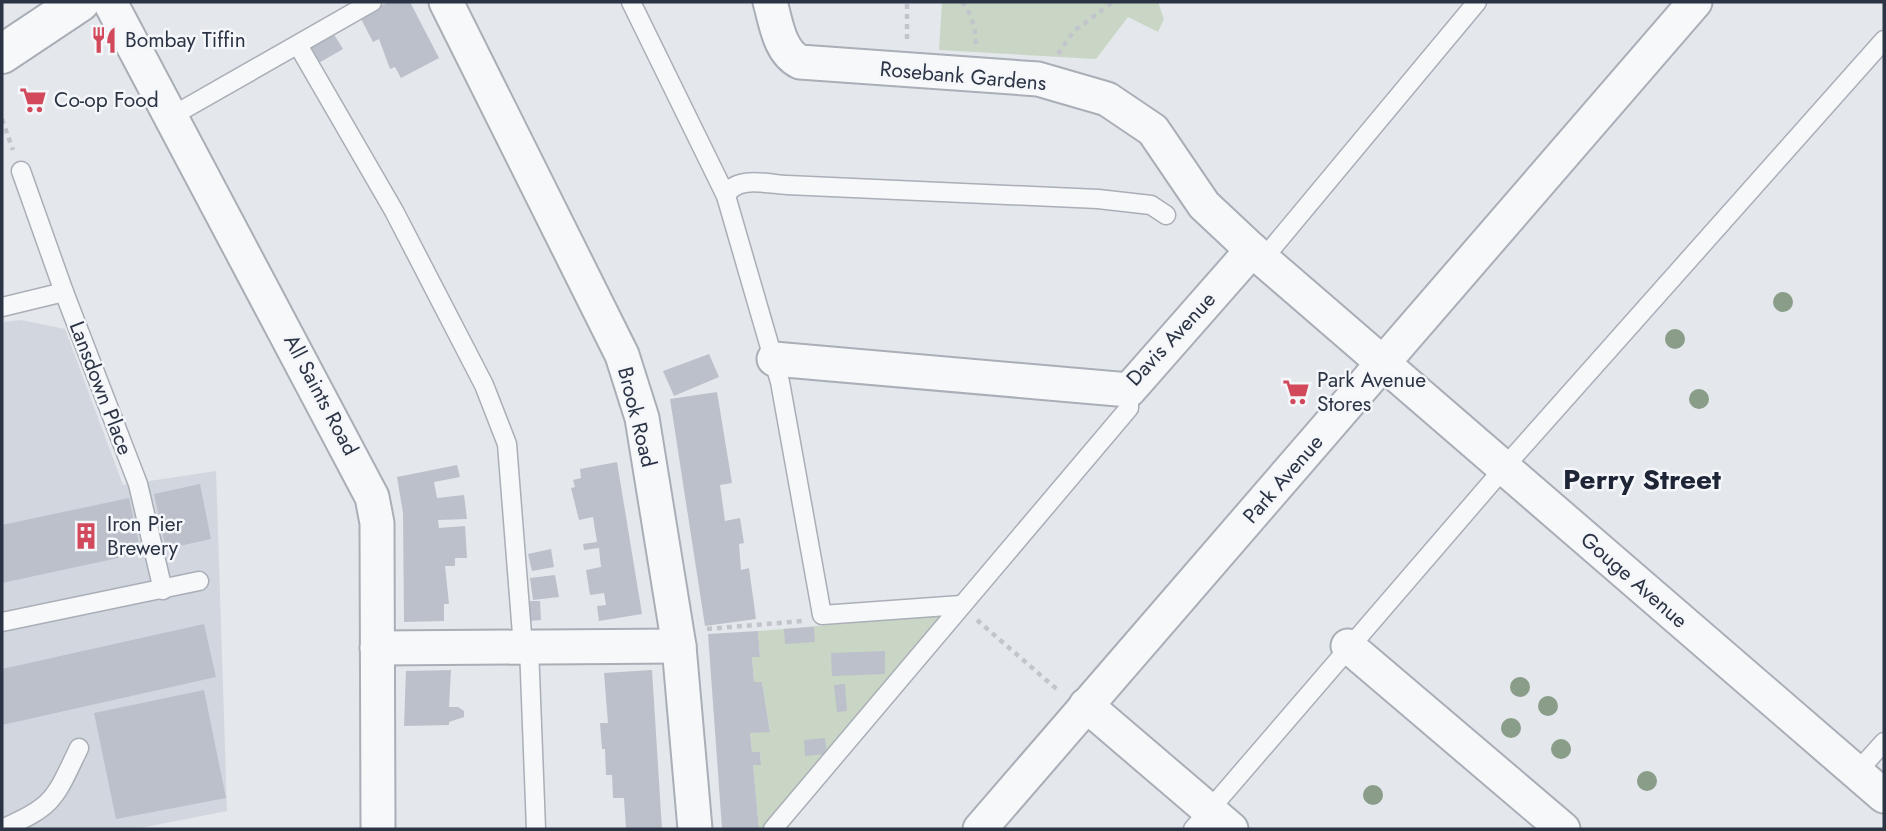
<svg xmlns="http://www.w3.org/2000/svg" width="1886" height="831" viewBox="0 0 1886 831" font-family="Jost,sans-serif">
<style>
.built{fill:#d2d6de}
.green{fill:#c9d6c5}
.building{fill:#bbc0ca}
.lines{fill:none;stroke-linecap:round;stroke-linejoin:round}
.service-casing{stroke:#a9aeb7;stroke-width:21}
.minor-casing{stroke:#a9aeb7;stroke-width:37}
.tertiary-casing{stroke:#a9aeb7;stroke-width:42}
.path{stroke:#c2c5cb;stroke-width:4.5;stroke-dasharray:5 5;stroke-linecap:butt}
.service{stroke:#f7f8fa;stroke-width:18}
.minor{stroke:#f7f8fa;stroke-width:33}
.tertiary{stroke:#f7f8fa;stroke-width:38}
.tree{fill:#899d89}
.labels{text-anchor:middle;dominant-baseline:central;stroke-width:5;stroke-linejoin:round;paint-order:stroke}
.poi-label{font-size:21px;fill:#2b3445;stroke:#f4f6f9;text-anchor:start}
.street-label{font-size:21px;fill:#2b3445;stroke:#f4f6f9}
.district-label{font-size:28px;font-weight:bold;fill:#1d2536;stroke:#f4f6f9}
</style>
<rect width="100%" height="100%" fill="#e4e7ec"/>
<polygon class="built" points="21,320 65,329 123,485 216,471 227,811 135,829 6,829 2,811 2,322"/>
<g class="green">
<polygon points="942,2 1158,2 1164,19 1158,32 1128,17 1096,59 939,50"/>
<polygon points="944,615 763,829 759,829 753,765 761,765 760,752 752,752 750,733 770,731 762,682 754,682 752,657 760,656 758,631"/>
</g>
<g class="building">
<polygon points="388,2 410,2 439,58 401,78 395,67 390,69 379,39 373,42 360,17"/>
<polygon points="333,33 343,49 317,64 308,47"/>
<polygon points="709,354 719,377 674,396 663,371"/>
<polygon points="717,392 732,483 720,485 725,521 740,518 744,543 739,544 741,570 749,568 756,619 705,626 670,399"/>
<polygon points="617,462 642,614 599,621 597,606 606,605 604,593 590,595 586,570 601,567 599,548 584,550 583,544 597,542 593,517 579,520 571,488 575,487 573,480 581,478 580,469"/>
<polygon points="457,465 460,477 434,482 437,498 464,495 467,519 438,520 439,528 465,526 467,558 455,558 455,566 445,566 449,604 444,604 444,621 404,622 403,513 397,477"/>
<polygon points="200,484 211,539 166,549 154,494"/>
<polygon points="129,498 141,553 2,583 2,525"/>
<polygon points="551,549 554,567 532,571 528,554"/>
<polygon points="555,575 559,597 533,600 530,578"/>
<polygon points="528,601 540,601 541,620 529,621"/>
<polygon points="204,624 216,677 2,725 2,669"/>
<polygon points="814,627 815,642 785,644 784,629"/>
<polygon points="758,631 760,657 752,657 754,682 762,682 770,732 750,733 752,752 760,752 761,765 753,765 759,829 722,829 708,634"/>
<polygon points="885,651 885,674 832,676 831,653"/>
<polygon points="451,670 449,707 458,707 464,711 464,717 449,722 449,725 404,726 406,671"/>
<polygon points="652,670 662,829 626,829 624,798 613,798 612,775 606,775 605,749 602,749 600,723 608,723 604,673"/>
<polygon points="845,684 847,711 837,712 834,685"/>
<polygon points="204,690 226,798 116,819 94,713"/>
<polygon points="825,738 827,754 805,756 804,740"/>
</g>
<g class="lines">
<defs>
<g id="service">
<polyline points="631,2 726,196 780,382 822,615 961,605"/>
<polyline points="298,45 394,211 484,385 507,444 523,647"/>
<polyline points="172,116 372,2"/>
<path d="M 726,196 C 735,175 768,184 787,185 L 1098,199 L 1151,205 L 1166,215"/>
<polyline points="1263,259 1477,2"/>
<polyline points="64,292 138,484 163,590"/>
<polyline points="2,307 64,292 21,171"/>
<polyline points="2,622 199,581"/>
<polyline points="529,647 536,829"/>
<polyline points="1857,772 1884,742"/>
<path d="M 2,829 C 55,805 54,800 79,748"/>
<polyline points="773,829 1129,408 1129,390"/>
<polyline points="1193,829 1516,454 1884,40"/>
</g>
<g id="minor">
<polyline points="110,2 372,497 377,523 378,829"/>
<polyline points="446,2 622,355 642,418 679,646 695,829"/>
<path d="M 770,2 C 776,22 779,52 800,62 L 1038,79 L 1107,99 L 1153,130 L 1204,205 L 1252,250 L 1884,796"/>
<polyline points="774,359 1129,390 1252,250"/>
<polyline points="1348,646 1563,829"/>
<polyline points="377,648 679,646"/>
<polyline points="1086,705 1231,829"/>
<polyline points="980,829 1695,2"/>
</g>
<polyline id="tertiary" points="2,54 80,2"/>
</defs>
<use href="#service" class="service-casing"/>
<use href="#minor" class="minor-casing"/>
<use href="#tertiary" class="tertiary-casing"/>
<g class="path">
<path d="M 962,2 C 972,14 976,30 976,46"/>
<polyline points="907,39 907,2"/>
<polyline points="1058,54 1074,31 1113,2"/>
<polyline points="2,119 13,150"/>
<polyline points="977,620 1060,692"/>
<polyline points="707,629 803,621"/>
</g>
<use href="#service" class="service"/>
<use href="#minor" class="minor"/>
<use href="#tertiary" class="tertiary"/>
</g>
<g class="tree">
<circle cx="1783" cy="302" r="10"/>
<circle cx="1675" cy="339" r="10"/>
<circle cx="1699" cy="399" r="10"/>
<circle cx="1520" cy="687" r="10"/>
<circle cx="1548" cy="706" r="10"/>
<circle cx="1511" cy="728" r="10"/>
<circle cx="1561" cy="749" r="10"/>
<circle cx="1647" cy="781" r="10"/>
<circle cx="1373" cy="795" r="10"/>
</g>
<defs>
<symbol id="restaurant-bare" viewBox="-9 -9 18 18"><path d="M-5-6h1v4h1v-4h1v4h1v-4h1v5L-1.5 .5V6h-2V.5L-5-1ZM5-6V6H3V1.5H1.5Q1.5-4 5-6Z" fill="#d1495b" stroke="#f4f6f9" stroke-width="2.5" paint-order="stroke"/></symbol>
<symbol id="supermarket-bare" viewBox="-9 -9 18 18"><path d="M-6-5.5h2.5l.6 2H6L4.5 2H-2.5L-4.4-4H-6ZM-1.5 3.2a1.3 1.3 0 1 0 .1 0ZM3 3.2a1.3 1.3 0 1 0 .1 0Z" fill="#d1495b" stroke="#f4f6f9" stroke-width="2.5" paint-order="stroke"/></symbol>
<symbol id="building-bare" viewBox="-9 -9 18 18"><path d="M-4-6H4V6H1V3H-1V6H-4ZM-2.5-4.3h1.7v1.8h-1.7ZM.8-4.3h1.7v1.8H.8ZM-2.5-1h1.7V.8h-1.7ZM.8-1h1.7V.8H.8Z" fill="#d1495b" stroke="#f4f6f9" stroke-width="2.5" paint-order="stroke"/></symbol>
</defs>
<g fill-rule="evenodd">
<use href="#restaurant-bare" x="85" y="21" width="38" height="38"/>
<use href="#supermarket-bare" x="14" y="81" width="38" height="38"/>
<use href="#supermarket-bare" x="1277" y="373" width="38" height="38"/>
<use href="#building-bare" x="67" y="517" width="38" height="38"/>
</g>
<g class="labels">
<g class="poi-label">
<text x="125" y="40">Bombay Tiffin</text>
<text x="54" y="100">Co-op Food</text>
<text x="1317" y="380">Park Avenue<tspan x="1317" dy="24">Stores</tspan></text>
<text x="107" y="524">Iron Pier<tspan x="107" dy="24">Brewery</tspan></text>
</g>
<g class="street-label">
<text transform="translate(963 76) rotate(5)">Rosebank Gardens</text>
<text transform="translate(1171 339) rotate(-47)">Davis Avenue</text>
<text transform="translate(101 388) rotate(69)">Lansdown Place</text>
<text transform="translate(321 395) rotate(62)">All Saints Road</text>
<text transform="translate(637 417) rotate(76)">Brook Road</text>
<text transform="translate(1283 479) rotate(-49)">Park Avenue</text>
<text transform="translate(1634 580) rotate(41)">Gouge Avenue</text>
</g>
<g class="district-label">
<text x="1642" y="479">Perry Street</text>
</g>
</g>
<rect width="1886" height="831" fill="none" stroke="#2b3445" stroke-width="7"/>
</svg>
